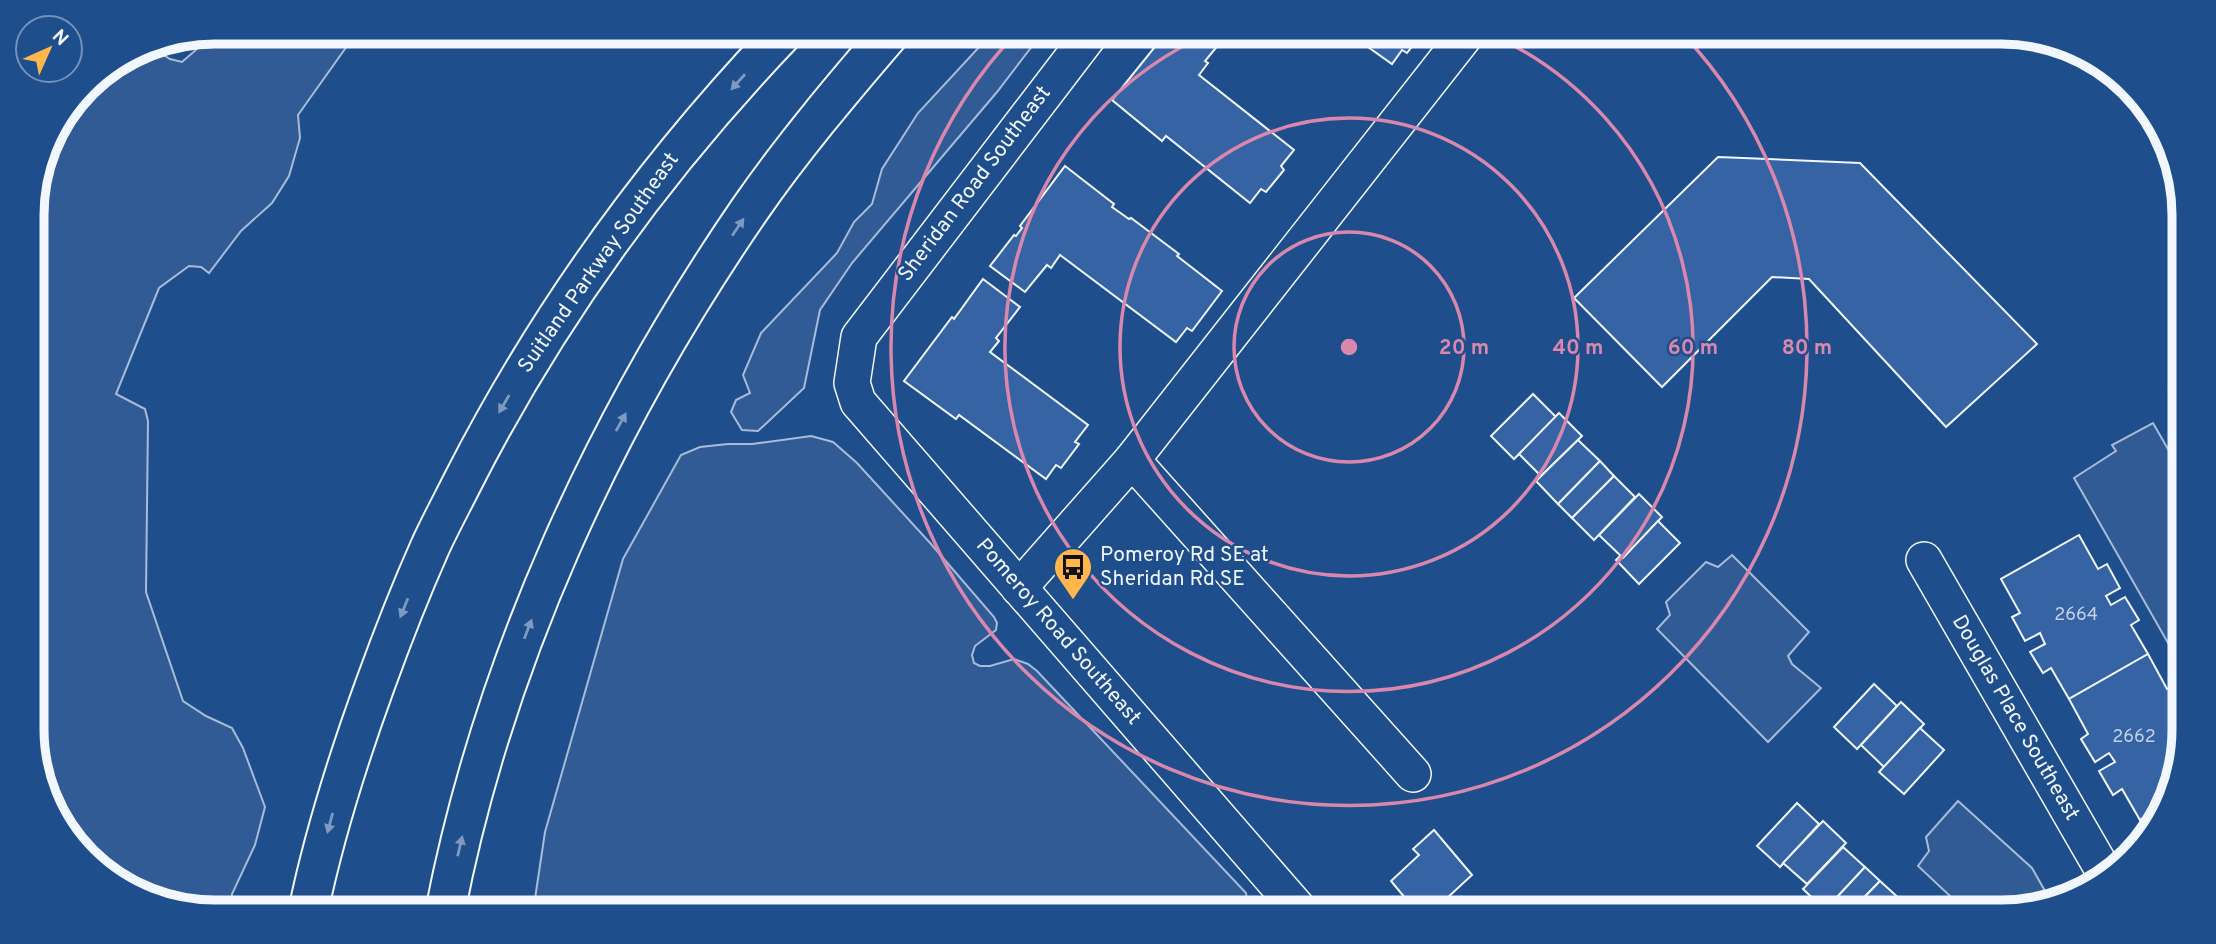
<svg xmlns="http://www.w3.org/2000/svg" width="2216" height="944" viewBox="0 0 2216 944" font-family="Overpass,sans-serif">
<style>
.built{fill:#305b95;stroke:#a8bbd7;stroke-width:2}
.building{fill:#3563a3;stroke:#f2f6ff;stroke-width:2}
.lines{fill:none;stroke-linecap:round;stroke-linejoin:round}
.minor-casing{stroke:#f2f6ff;stroke-width:38}
.trunk-casing{stroke:#f2f6ff;stroke-width:42}
.minor{stroke:#1f4e8c;stroke-width:35}
.trunk{stroke:#1f4e8c;stroke-width:38}
.oneway{fill:#7e9ac0}
.ring{fill:none;stroke:#da87ad;stroke-width:3.5}
.labels{text-anchor:middle;dominant-baseline:central;stroke-width:5;stroke-linejoin:round;paint-order:stroke}
.number-label{font-size:18px;fill:#c3d1e8}
.street-label{font-size:21px;fill:#f2f6ff;stroke:#1f4e8c}
.poi-label{font-size:21px;fill:#f2f6ff;stroke:#1f4e8c;text-anchor:start}
.rim{fill:none;stroke:#f2f6ff;stroke-width:9}
.centre{fill:#da87ad;stroke:#1f4e8c;stroke-width:3.5}
.ring-label{font-size:21px;text-anchor:middle;font-weight:bold;fill:#da87ad;stroke:#1f4e8c;stroke-width:5;stroke-linejoin:round;paint-order:stroke}
</style>
<rect width="100%" height="100%" fill="#1f4e8c"/>
<g class="built">
<polygon points="215,32 357,32 298,115 300,138 289,176 272,203 241,231 209,273 201,267 189,266 159,288 116,394 145,409 148,421 146,592 183,701 206,716 232,728 243,748 265,807 255,845 232,894 230,912 215,912 145,899 70,841 33,753 32,203 50,134 94,77 147,45 170,59 182,62 197,49 201,34"/>
<polygon points="993,32 1043,32 997,92 852,263 820,310 804,388 758,431 742,430 731,412 736,400 750,393 743,375 761,333 837,253 854,222 872,204 882,169 918,113"/>
<polygon points="2153,423 2184,477 2184,671 2074,478 2116,451 2112,445"/>
<polygon points="811,436 833,442 857,463 931,544 994,617 997,623 996,630 975,646 972,655 974,663 980,666 990,666 1014,659 1028,664 1037,671 1246,893 1247,900 1240,903 1232,901 1213,903 1191,912 533,912 545,832 623,559 681,455 700,447 728,444 752,444"/>
<polygon points="1732,555 1809,632 1788,656 1792,664 1821,688 1768,742 1657,629 1670,615 1666,602 1706,562 1718,567"/>
<polygon points="1958,801 2032,868 2050,900 2013,912 1967,912 1918,866 1929,851 1926,837"/>
</g>
<g class="building">
<polygon points="1170,32 1229,32 1205,61 1208,63 1199,75 1294,150 1281,166 1284,170 1266,192 1261,189 1250,203 1166,136 1162,141 1112,100 1162,38 1164,40"/>
<polygon points="1347,32 1423,32 1407,53 1402,50 1392,64"/>
<polygon points="1718,157 1860,163 2037,344 1946,427 1809,279 1772,277 1662,387 1574,298"/>
<polygon points="1065,166 1114,204 1112,207 1129,219 1131,218 1179,254 1177,256 1222,291 1192,331 1187,328 1176,342 1060,255 1051,268 1047,265 1025,292 990,266 1014,235 1016,236 1022,228 1020,226"/>
<polygon points="983,279 1020,307 996,338 999,341 990,352 1088,425 1075,442 1079,444 1061,468 1056,465 1046,479 959,415 956,419 904,381 952,317 954,319"/>
<polygon points="2183,382 2184,416 2169,390"/>
<polygon points="1533,394 1556,417 1514,459 1491,436"/>
<polygon points="1559,413 1582,436 1541,476 1519,454"/>
<polygon points="1578,440 1600,461 1558,504 1536,481"/>
<polygon points="1600,461 1614,476 1572,518 1558,504"/>
<polygon points="1614,476 1635,497 1594,540 1572,518"/>
<polygon points="1639,494 1662,517 1623,558 1599,535"/>
<polygon points="1658,521 1680,543 1639,584 1616,560 1620,556 1623,558"/>
<polygon points="2079,535 2098,569 2107,564 2120,588 2106,596 2111,605 2125,597 2139,620 2131,625 2148,654 2069,699 2051,668 2043,673 2030,652 2045,644 2040,633 2025,641 2012,617 2020,613 2001,579"/>
<polygon points="2148,654 2167,689 2176,684 2184,699 2184,710 2175,715 2180,724 2184,721 2184,729 2171,799 2165,805 2140,820 2122,789 2113,795 2099,771 2115,762 2109,753 2095,762 2081,739 2088,734 2069,699"/>
<polygon points="1874,684 1897,706 1857,749 1834,727"/>
<polygon points="1901,702 1924,724 1884,767 1861,745"/>
<polygon points="1920,728 1944,750 1904,794 1879,772"/>
<polygon points="1797,803 1819,824 1780,867 1757,846"/>
<polygon points="2165,805 2145,830 2140,820"/>
<polygon points="1823,821 1846,843 1807,884 1783,863"/>
<polygon points="1434,830 1472,875 1432,912 1414,912 1404,901 1406,899 1391,881 1419,855 1413,849"/>
<polygon points="1843,847 1865,867 1825,910 1803,889"/>
<polygon points="1865,867 1880,881 1850,912 1827,912 1825,910"/>
<polygon points="1880,881 1902,901 1892,912 1850,912"/>
<polygon points="1905,898 1921,912 1892,912"/>
</g>
<g class="lines">
<defs>
<g id="minor">
<polyline points="1092,32 859,337 852,383 858,402 1301,912"/>
<polyline points="1132,460 1413,774"/>
<polyline points="1924,560 2107,877"/>
<polyline points="1019,588 1132,460 1468,32"/>
</g>
<g id="trunk">
<path d="M 308,912 C 324,835 348,759 375,685 C 392,638 410,592 430,547 C 440,525 452,503 463,481 C 547,316 656,166 784,32"/>
<path d="M 445,912 C 494,660 605,420 750,209 C 793,147 842,89 891,32"/>
</g>
</defs>
<use href="#minor" class="minor-casing"/>
<use href="#trunk" class="trunk-casing"/>
<use href="#minor" class="minor"/>
<use href="#trunk" class="trunk"/>
</g>
<defs><path id="oneway-solid" d="M-6-.8H1V-3.2L6.5 0L1 3.2V.8H-6Z" transform="scale(1.75)"/></defs>
<g class="oneway">
<use href="#oneway-solid" transform="translate(738 82) rotate(132)"/>
<use href="#oneway-solid" transform="translate(738 227) rotate(-56)"/>
<use href="#oneway-solid" transform="translate(504 404) rotate(120)"/>
<use href="#oneway-solid" transform="translate(621 422) rotate(-61)"/>
<use href="#oneway-solid" transform="translate(404 608) rotate(112)"/>
<use href="#oneway-solid" transform="translate(528 629) rotate(-69)"/>
<use href="#oneway-solid" transform="translate(330 823) rotate(105)"/>
<use href="#oneway-solid" transform="translate(460 846) rotate(-77)"/>
</g>
<g class="ring">
<circle cx="1349" cy="347" r="115"/>
<circle cx="1349" cy="347" r="229"/>
<path d="M1486 32A344 344 0 1 1 1212 32"/>
<path d="M1681 32A458 458 0 1 1 1017 32"/>
</g>
<defs>
<symbol id="bus-pin" viewBox="-11 -11 22 30"><path d="M0 17L-7.5 6A9.5 9.5 0 1 1 7.5 6Z" fill="#ffb74d" stroke="#1f4e8c"/><path d="M-5-6H5V4H4V6H2V4H-2V6H-4V4H-5ZM-3.5-4V0h7V-4ZM-3.5 1.2v1.5H-2V1.2ZM2 1.2v1.5H3.5V1.2Z" fill="#111"/></symbol>
</defs>
<g fill-rule="evenodd">
<use href="#bus-pin" x="1051" y="545" width="44" height="60"/>
</g>
<g class="labels">
<g class="number-label">
<text x="2076" y="615">2664</text>
<text x="2134" y="737">2662</text>
</g>
<g class="street-label">
<text transform="translate(975 184) rotate(-53)">Sheridan Road Southeast</text>
<text transform="translate(599 263) rotate(-55)">Suitland Parkway Southeast</text>
<text transform="translate(1058 632) rotate(49)">Pomeroy Road Southeast</text>
<text transform="translate(2015 718) rotate(60)">Douglas Place Southeast</text>
</g>
<g class="poi-label">
<text x="1100" y="555">Pomeroy Rd SE at<tspan x="1100" dy="24">Sheridan Rd SE</tspan></text>
</g>
</g>
<path d="M0 0H2216V944H0ZM215 44H2001A171 171 0 0 1 2172 215V729A171 171 0 0 1 2001 900H215A171 171 0 0 1 44 729V215A171 171 0 0 1 215 44Z" fill="#1f4e8c" fill-rule="evenodd"/>
<path class="rim" d="M215 44H2001A171 171 0 0 1 2172 215V729A171 171 0 0 1 2001 900H215A171 171 0 0 1 44 729V215A171 171 0 0 1 215 44Z"/>
<circle cx="1349" cy="347" r="10" class="centre"/>
<g class="ring-label">
<text x="1464" y="354">20 m</text>
<text x="1578" y="354">40 m</text>
<text x="1693" y="354">60 m</text>
<text x="1807" y="354">80 m</text>
</g>
<g transform="translate(49 49) rotate(45)"><circle r="33" fill="#1f4e8c" stroke="#7391ba" stroke-width="2"/>
<path d="M0-5L12 26L0 18L-12 26Z" fill="#ffb74d"/>
<text y="-10" font-size="19" font-weight="bold" text-anchor="middle" fill="#f2f6ff">N</text>
</g>
</svg>
